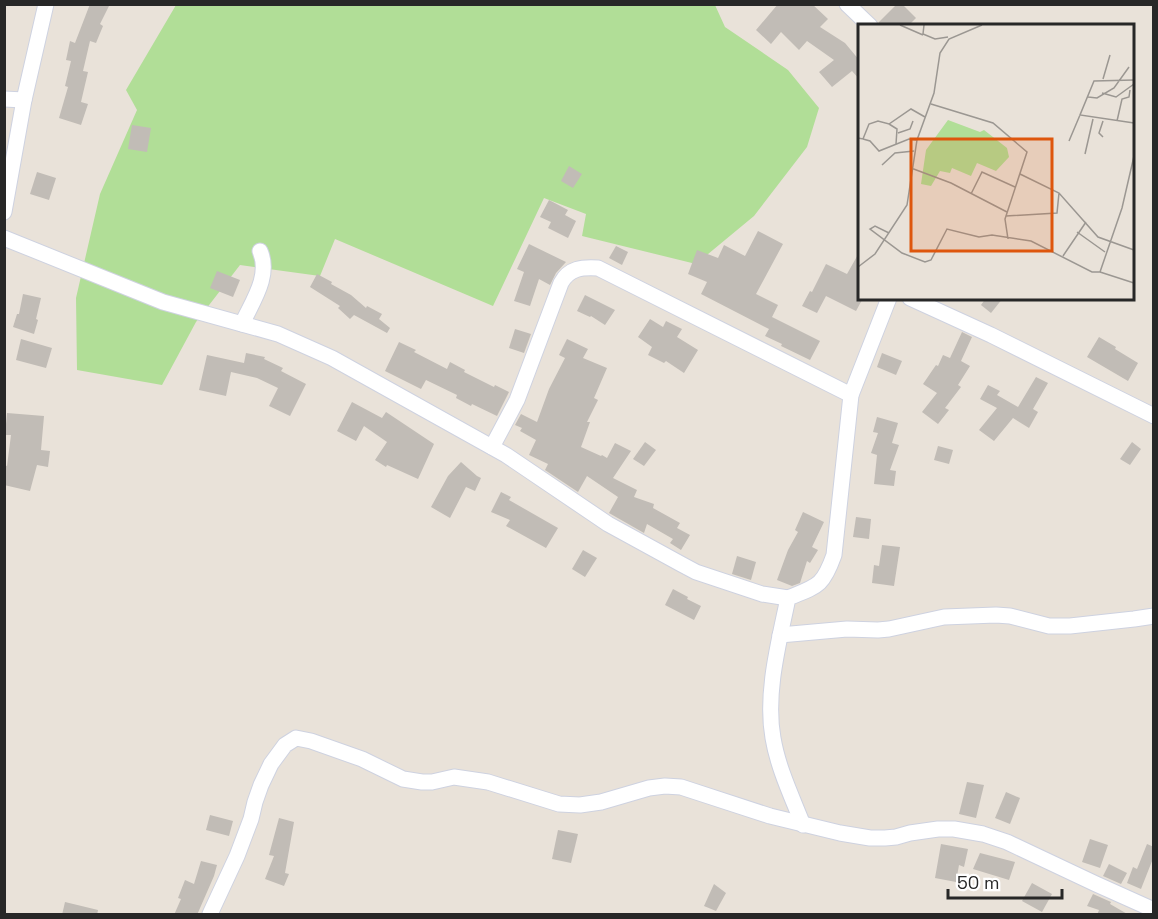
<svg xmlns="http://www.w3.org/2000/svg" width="1158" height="919" viewBox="0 0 1158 919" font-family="'Space Grotesk',sans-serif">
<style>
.green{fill:#b1de97}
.building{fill:#c1bcb6}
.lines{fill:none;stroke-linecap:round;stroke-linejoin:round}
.street-casing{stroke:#ced2e0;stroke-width:17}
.street{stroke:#fff;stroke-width:15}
.inset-road{fill:none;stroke:#9b9792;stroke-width:1.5}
.view{fill:#de560d;fill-opacity:0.15;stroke:#de560d;stroke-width:3}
.inset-edge{fill:none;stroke:#272727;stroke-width:3}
</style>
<rect width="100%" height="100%" fill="#e9e2d9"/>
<polygon class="green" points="176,5 715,5 725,27 788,70 819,108 807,147 754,216 696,264 582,236 586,214 544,198 493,306 335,239 320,276 240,265 196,322 162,385 77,370 76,298 100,194 137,110 126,90"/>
<g class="building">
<polygon points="90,4 110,4 100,24 103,26 96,43 90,41 83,71 88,72 81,102 88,104 81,125 59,118 68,87 65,86 71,61 66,60 70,41 75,43"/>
<polygon points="778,4 812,4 828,19 820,27 845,43 860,61 860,80 852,71 832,87 819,72 834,60 807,41 799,50 781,32 771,44 756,30"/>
<polygon points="897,4 902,4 916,18 908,26 879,26 879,22"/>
<polygon points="132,125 151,128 147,152 128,149"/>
<polygon points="569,166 582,174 573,188 561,181"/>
<polygon points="37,172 56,178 49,200 30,194"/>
<polygon points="549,200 568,210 565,215 576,221 568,238 548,228 551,222 540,217"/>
<polygon points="758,231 783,244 756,294 778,305 772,317 820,341 810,360 781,346 782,344 765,336 769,329 701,294 707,282 688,274 697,250 718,258 724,245 745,256"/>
<polygon points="529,244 566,262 556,273 550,285 539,279 530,306 514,301 524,272 517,269"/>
<polygon points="616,246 628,252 622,265 609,258"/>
<polygon points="860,251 860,298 862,300 856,311 826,296 817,313 802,306 810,291 812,292 826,264 847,274"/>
<polygon points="217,271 240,280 233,297 210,288"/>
<polygon points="317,274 332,282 331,284 351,295 366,308 367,306 382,314 379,319 390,328 387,333 354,315 350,319 338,308 340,306 310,287"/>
<polygon points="23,294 41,298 36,319 38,320 34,334 13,327 17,314 19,314"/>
<polygon points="585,295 615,310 605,325 591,316 590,317 577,311"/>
<polygon points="986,298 1003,298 991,313 981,305"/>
<polygon points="650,319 663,327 666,321 682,329 677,337 698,350 684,373 666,361 664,363 648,355 652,347 638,337"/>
<polygon points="515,329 531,334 524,353 509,348"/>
<polygon points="962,332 972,337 961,361 970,366 958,385 961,387 945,408 949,410 938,424 922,412 937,393 923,384 936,365 938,366 943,355 950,358"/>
<polygon points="1099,337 1116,347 1115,349 1138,363 1128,381 1087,357"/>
<polygon points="21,339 52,348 46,368 16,360"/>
<polygon points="567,339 588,349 583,358 607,368 594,398 598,400 587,422 590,422 581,447 601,456 602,455 607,458 615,443 631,451 613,478 637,490 634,497 654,504 653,508 680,523 677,528 690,535 681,550 670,543 673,539 647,524 644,533 609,513 618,497 587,476 578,492 545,470 548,464 529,455 536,440 520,431 522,428 515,425 521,414 537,422 549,389 565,358 559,355"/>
<polygon points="399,342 416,350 414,352 447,369 450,362 465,370 464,372 494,387 495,385 509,392 497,416 472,404 471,406 456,398 457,395 426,380 421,389 385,371"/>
<polygon points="246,353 265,357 264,359 283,368 281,371 306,384 290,416 269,406 278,388 257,378 231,372 226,396 199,390 207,355 244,363"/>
<polygon points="882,353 902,361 896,375 877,367"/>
<polygon points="1036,377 1048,383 1033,409 1038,412 1029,428 1013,418 994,441 979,430 997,408 980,399 988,385 1000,391 997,395 1018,407"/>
<polygon points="352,402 382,418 386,412 434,444 418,479 387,465 386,467 375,460 387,442 364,426 356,441 337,431"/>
<polygon points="7,413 44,416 41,450 50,451 48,467 37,465 30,491 4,485 4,465 7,466 11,435 5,435"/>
<polygon points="877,417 898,423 892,443 899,445 890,470 896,471 894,486 874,484 877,455 871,453 878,433 873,432"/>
<polygon points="645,442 656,450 644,466 633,459"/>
<polygon points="1132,442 1141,449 1130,465 1120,459"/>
<polygon points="938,446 953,450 949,464 934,460"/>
<polygon points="461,462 477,476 481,478 475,491 466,487 450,518 431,507 448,476"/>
<polygon points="501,492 511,497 509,500 558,528 546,548 506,526 510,520 491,512"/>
<polygon points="803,512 824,522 812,547 818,550 810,563 807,561 800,583 792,586 777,580 788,550 798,532 795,530"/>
<polygon points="856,517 871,519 869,539 853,537"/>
<polygon points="882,545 900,547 894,586 872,583 874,565 879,566"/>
<polygon points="583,550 597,558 585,577 572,569"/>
<polygon points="737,556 756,562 751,580 732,574"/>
<polygon points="673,589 688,597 687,599 701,606 694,620 665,605"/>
<polygon points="967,782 984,785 976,818 959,814"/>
<polygon points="1006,792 1020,798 1010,824 995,818"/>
<polygon points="210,815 233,821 229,836 206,830"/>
<polygon points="279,818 294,822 285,873 289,874 284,886 265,879 274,856 269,855"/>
<polygon points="558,830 578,834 571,863 552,859"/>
<polygon points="1090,839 1108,845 1100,868 1082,862"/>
<polygon points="941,844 968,849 964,867 959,865 956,882 935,878"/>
<polygon points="1147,844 1154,847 1154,856 1141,889 1127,883 1133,867 1137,869"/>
<polygon points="980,853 1015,862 1009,880 973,869"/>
<polygon points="201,861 217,865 214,876 197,915 174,915 181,899 178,898 185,880 194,884"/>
<polygon points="1109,864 1127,873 1121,884 1103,876"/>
<polygon points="1032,883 1052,894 1042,912 1022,901"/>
<polygon points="714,884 726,893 716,911 704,906"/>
<polygon points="1093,894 1111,902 1110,904 1129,915 1097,915 1099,910 1087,906"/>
<polygon points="65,902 98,910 97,915 62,915"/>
</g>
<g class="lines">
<defs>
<g id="street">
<polyline points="847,4 870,26"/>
<polyline points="4,99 24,100"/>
<polyline points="4,212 24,100 46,4"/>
<polyline points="4,238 163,302 278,334 332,358 506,455 608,524 681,564 696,572 762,594 788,598"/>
<polyline points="910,298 991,335 1154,416"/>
<path d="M 242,324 C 252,302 271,276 260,251"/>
<path d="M 492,447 L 517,400 L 561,283 C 569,268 582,267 598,268 L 851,395"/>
<polyline points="780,635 847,629 878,630 889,629 944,617 996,615 1010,616 1049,626 1070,626 1134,619 1154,616"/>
<path d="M 803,825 C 792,797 778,768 773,738 C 765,693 779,642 788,598 C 818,586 823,586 834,555 L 851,395 L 889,298"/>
<polyline points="210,914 237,856 251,819 255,802 261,785 271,764 285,745 296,738 311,741 362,759 403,779 422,782 432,782 454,777 488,782 559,804 580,805 601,802 649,788 665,786 681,787 770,816 840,833 870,838 885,838 896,837 910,833 938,829 954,829 983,834 1007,842 1096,884 1154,910"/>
</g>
</defs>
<use href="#street" class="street-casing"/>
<use href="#street" class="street"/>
</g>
<g transform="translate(858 24)">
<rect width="276" height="276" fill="#e9e2d9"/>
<path d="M 90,96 L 122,108 L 126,106 L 149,124 L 151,133 L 138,147 L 119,139 L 113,152 L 94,144 L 92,149 L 82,147 L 73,162 L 63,160 L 68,126 Z" fill="#b1de97"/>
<path class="inset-road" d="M 42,1 L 65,11M 66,1 L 65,10 L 77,15 L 90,13M 245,55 L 252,31M 276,56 L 236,57 L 222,91 L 276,99M 244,69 L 258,73 L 276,60M 230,73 L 239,74 L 256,64 L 271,43M 73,80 L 135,99 L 169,128 L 147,195 L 150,215M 245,97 L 241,109 L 245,113M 259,97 L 264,75 L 271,73 L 272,66M 31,100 L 39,105 L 38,120M 40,109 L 52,105 L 55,97M 0,114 L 5,115 L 11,100 L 20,97 L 31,100 L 53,85 L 67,93M 5,115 L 12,117 L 21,127 L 51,115 L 59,116M 211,117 L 222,91M 227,130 L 235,95M 276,132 L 264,184 L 242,248 L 276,259M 24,141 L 37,129 L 56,127M 53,144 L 93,159 L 149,188M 162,150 L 201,169 L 240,213 L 276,226M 113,170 L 124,148 L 157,163M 148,192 L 199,189 L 201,169M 219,208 L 247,228M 31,209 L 17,202 L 12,205 L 44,229 L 67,238 L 73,236 L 89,205 L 121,213 L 134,211 L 173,217 L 234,248 L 242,248M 205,232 L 228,198M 0,243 L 17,230 L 49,181 L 59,116 L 76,69 L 82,29 L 91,15 L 124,1"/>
<path class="view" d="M 53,115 L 194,115 L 194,227 L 53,227 Z"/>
<rect width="276" height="276" class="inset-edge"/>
</g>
<rect width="1158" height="919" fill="none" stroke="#272727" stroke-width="12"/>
<path d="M948 889v9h114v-9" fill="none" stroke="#272727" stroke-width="3"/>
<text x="957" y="889" font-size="18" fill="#272727" stroke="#ffffff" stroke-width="4.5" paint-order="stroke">50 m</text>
</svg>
